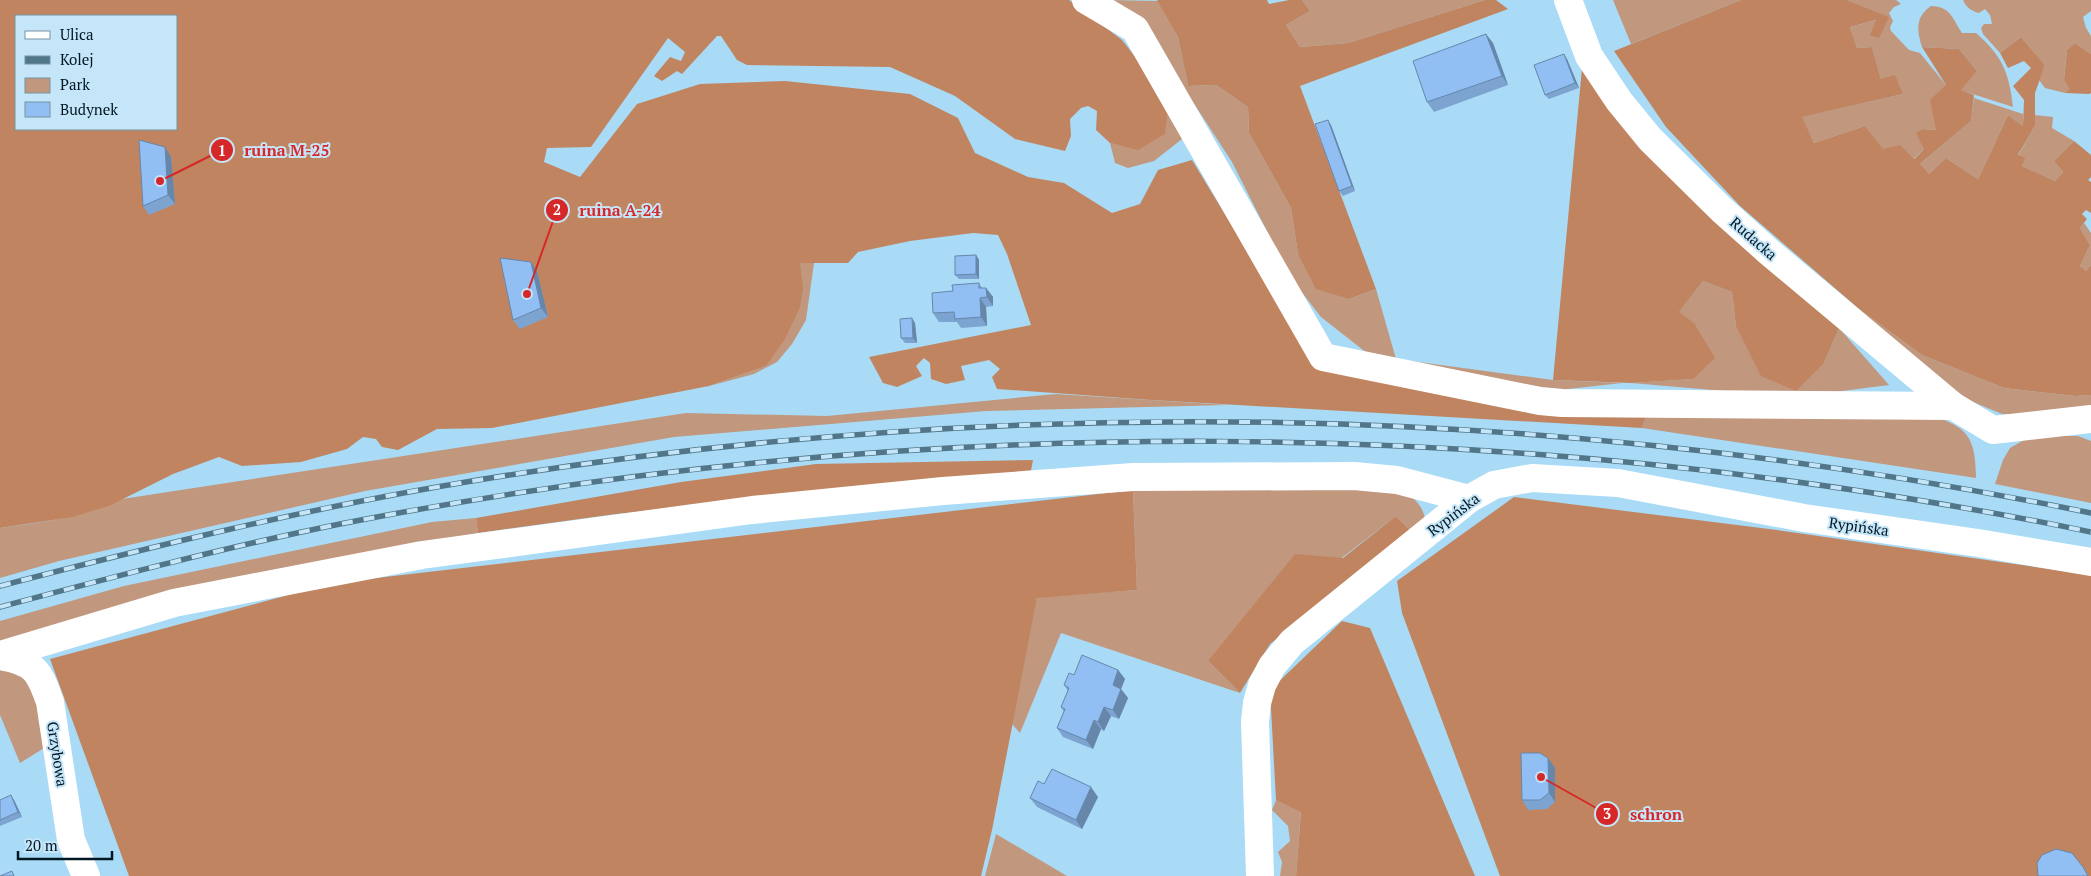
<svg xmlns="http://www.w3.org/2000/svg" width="2091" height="876" viewBox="0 0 2091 876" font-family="'PT Serif',serif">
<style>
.green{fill:#c1977e}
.forest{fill:#c08560;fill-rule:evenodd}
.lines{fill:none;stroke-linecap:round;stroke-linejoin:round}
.minor{stroke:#fff;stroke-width:28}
.rail-casing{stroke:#527689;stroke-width:5.5}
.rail{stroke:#c5e6f8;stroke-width:4;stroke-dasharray:11;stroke-linecap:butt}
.wall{fill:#7da4d1}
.shaded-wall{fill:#6686aa}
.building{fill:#91bff3;stroke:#6686aa}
.labels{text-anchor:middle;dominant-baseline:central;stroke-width:4;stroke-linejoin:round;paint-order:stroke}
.street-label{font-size:15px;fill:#001724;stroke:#c5e6f8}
.leader{fill:none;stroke:#d62828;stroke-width:2}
.callout-dot{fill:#d62828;stroke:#c5e6f8;stroke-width:2}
.mark-label{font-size:15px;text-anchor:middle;font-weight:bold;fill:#fff}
.callout-label{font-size:16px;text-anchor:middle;font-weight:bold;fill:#d62828;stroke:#c5e6f8;stroke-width:4;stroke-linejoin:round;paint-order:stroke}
</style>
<rect width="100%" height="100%" fill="#a9dbf6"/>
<g class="green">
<polygon points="1107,0 1159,1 1178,37 1188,86 1216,85 1248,107 1249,133 1291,208 1298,254 1349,299 1376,289 1396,359 1553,380 1622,383 1541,392 1372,357 1321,317 1290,277 1232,162 1148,33"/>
<polygon points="1302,0 1485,0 1348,43 1300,47 1286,25 1310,11"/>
<polygon points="1613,0 1741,0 1631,44"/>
<polygon points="1847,0 1896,0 1901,4 1894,7 1889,13 1893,21 1890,27 1891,31 1909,50 1920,53 1946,85 1936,130 1923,129 1924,149 1913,159 1883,150 1865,126 1814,143 1801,117 1903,94 1881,79 1872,47 1857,48 1850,27 1888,17"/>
<path d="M 1963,0 L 2091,0 L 2091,11 L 2083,17 L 2086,28 L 2091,36 L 2091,54 L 2075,43 L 2067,50 L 2064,78 L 2069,89 L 2065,93 L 2045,88 L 2039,80 L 2045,65 L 2021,37 L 2000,53 L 1983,34 L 1981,28 L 1984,24 L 1992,24 L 1990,15 L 1985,9 L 1979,13 C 1971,11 1966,7 1963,0 Z"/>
<path d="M 1931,6 C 1951,6 1953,20 1962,33 L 1976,33 C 2002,56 2009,72 2013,107 L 1960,90 L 1977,71 L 1959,49 L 1922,47 C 1917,30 1915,17 1931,6 Z"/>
<polygon points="1974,98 2023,114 2023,126 2008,115 1978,179 1946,158 1929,174 1919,165 1971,121"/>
<polygon points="1169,100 1182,139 1154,161 1128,168 1115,163 1110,143 1138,149"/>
<polygon points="2035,115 2053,117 2052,128 2074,141 2054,161 2063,172 2055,181 2022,166 2018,156 2035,126"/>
<polygon points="2084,223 2091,233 2091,265 2086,271 2080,266 2090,245 2080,228"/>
<polygon points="798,258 814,263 806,320 792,344 777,362 754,374 709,386 766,366"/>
<polygon points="1703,281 1732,292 1736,326 1824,363 1839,328 1889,385 1795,397 1631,383 1693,379 1694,323 1678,313"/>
<polygon points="1859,309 1922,355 2004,388 2075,396 2091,395 2091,407 2052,414 2002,414 1949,392"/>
<path d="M 1056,394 L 1228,405 L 986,411 L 674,437 L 365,491 L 59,561 L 0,578 L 0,528 C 41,522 84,518 122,499 L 686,413 L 827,416 Z"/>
<path d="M 1649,407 L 1927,413 C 1968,428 1975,435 1976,478 L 1642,428 Z"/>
<polygon points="2031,436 2078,436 2091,441 2091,503 1995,484 2003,460 2010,448"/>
<path d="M 1386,483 C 1403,492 1421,497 1425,519 L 1414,534 L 1396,516 L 1208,661 L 1240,693 L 1061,633 L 1020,733 L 1012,724 L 1037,597 L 1137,590 L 1133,490 Z"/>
<polygon points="476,518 478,533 292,568 0,648 0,621 124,586 432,522"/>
<polygon points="0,667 20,674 32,689 49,727 49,745 20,763 0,715"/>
<polygon points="1276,800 1301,811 1296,876 1280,876 1282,862 1278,852 1290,841 1288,826 1272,810"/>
<polygon points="996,834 1067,876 985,876"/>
</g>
<g class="forest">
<path d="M 0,0 L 1069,0 L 1122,40 L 1169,100 L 1165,134 L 1138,150 L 1110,143 L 1096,130 L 1097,111 L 1088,106 L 1081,108 L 1070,119 L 1071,136 L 1065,151 L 1015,139 L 955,96 L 890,67 L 747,65 L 737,60 L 721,36 L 717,36 L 682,74 L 677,71 L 662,81 L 654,76 L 670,57 L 681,61 L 685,52 L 668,38 L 591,147 L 547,148 L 544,162 L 580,177 L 637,104 L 700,84 L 785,81 L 910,94 L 958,118 L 975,153 L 1028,177 L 1064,183 L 1112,213 L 1140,204 L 1158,170 L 1192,160 L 1296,331 L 1338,366 L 1649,407 L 1642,428 L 1151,400 L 997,389 L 992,377 L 1000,369 L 989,360 L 961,366 L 965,380 L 946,384 L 931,379 L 930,363 L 924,358 L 916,366 L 922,376 L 897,387 L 883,383 L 869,357 L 1031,325 L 1007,254 L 998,235 L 973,233 L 910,241 L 858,252 L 848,263 L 800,263 L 803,289 L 800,307 L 785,339 L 766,366 L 709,386 L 492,428 L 437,429 L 398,450 L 382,447 L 376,439 L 363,437 L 347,449 L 301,462 L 242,466 L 219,457 L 173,474 L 109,506 L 73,517 L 0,528 ZM 16,16 L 176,16 L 176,129 L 16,129 Z"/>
<polygon points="1157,0 1267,0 1269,4 1289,0 1302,0 1310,11 1286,25 1300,47 1348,43 1485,0 1496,0 1508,9 1300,86 1376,289 1349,299 1316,289 1298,254 1291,208 1249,133 1248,107 1216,85 1188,86 1178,37"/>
<polygon points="1741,0 1847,0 1889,17 1879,38 1870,35 1876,20 1850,27 1857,48 1872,47 1881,79 1895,75 1903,94 1802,117 1814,143 1865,126 1883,149 1900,145 1914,159 1924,149 1916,133 1923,129 1936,130 1930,100 1946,85 1922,47 1959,49 1977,71 1961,90 1974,95 1971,121 1920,164 1929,174 1946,158 1978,179 2008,115 2023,126 2024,100 2013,86 2031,68 2024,61 2008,68 2000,53 2021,37 2045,65 2035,93 2035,126 2018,155 2025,158 2022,166 2055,181 2063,172 2054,161 2074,141 2091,155 2091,177 2088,180 2091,182 2091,213 2086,210 2082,214 2087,219 2080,228 2090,245 2080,266 2086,271 2091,265 2091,395 2075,396 2004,388 1922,355 1859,309 1740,206 1666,127 1614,51"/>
<polygon points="2075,43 2091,54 2091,93 2089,94 2065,93 2069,89 2064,79 2067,50"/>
<polygon points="1582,68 1839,328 1824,363 1796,391 1761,376 1736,326 1732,292 1703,281 1679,312 1694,323 1715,358 1693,379 1631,383 1553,380"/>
<polygon points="1033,460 1030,476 800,495 616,514 478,533 476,518 681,482 816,464"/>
<polygon points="1133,490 1137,590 1037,598 992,830 981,876 129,876 50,659 333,583"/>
<polygon points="1514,497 1777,530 2091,575 2091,876 1500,876 1402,613 1397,581"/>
<polygon points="1396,516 1414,534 1270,644 1240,693 1208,661 1295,554 1343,558"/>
<polygon points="1342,621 1370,628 1475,876 1296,876 1301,812 1276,800 1270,690"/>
</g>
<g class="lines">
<g class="minor">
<polyline points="1086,0 1135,29 1323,357 1540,401 1562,403 1953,406"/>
<polyline points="1568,0 1589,56 1619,101 1650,139 1722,210 1769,252 1953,406 1993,430 2091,419"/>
<polyline points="0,655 174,603 422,555 752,510 943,491 1133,477 1354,476 1397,480 1469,499"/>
<path d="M 0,656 C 34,662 39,670 50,702 L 71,840 L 86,876"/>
<polyline points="1260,876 1255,722 1257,703 1262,685 1272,666 1292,642 1469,499 1494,485 1532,478 1618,483 1804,518 1978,543 2091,562"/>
</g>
<defs>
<g id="rail">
<path d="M 0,586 C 154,546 309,508 466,482 C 1006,392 1554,403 2091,513"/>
<path d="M 0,607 C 113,577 226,547 340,524 C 918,411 1515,414 2091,532"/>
</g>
</defs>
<use href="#rail" class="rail-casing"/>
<use href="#rail" class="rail"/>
</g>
<g class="wall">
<polygon points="1493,43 1508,85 1434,112 1427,102"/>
<polygon points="1567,59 1579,88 1549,99 1545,95"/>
<polygon points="1331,125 1355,191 1343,196 1339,191"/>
<polygon points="171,157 175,204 149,215 143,206"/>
<polygon points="976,255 979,260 979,279 959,279 955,275"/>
<polygon points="537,271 548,317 520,329 513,320"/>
<polygon points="979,283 982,288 986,288 993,297 993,306 986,307 987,326 961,328 957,322 939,322 933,313 953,291"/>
<polygon points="915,323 917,343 905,343 901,338"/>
<polygon points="1118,670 1125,679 1121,689 1128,698 1119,719 1111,716 1104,731 1101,729 1093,749 1063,737 1057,728 1064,712 1061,707 1068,691 1064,685 1074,675"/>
<polygon points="1548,758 1555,768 1555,802 1547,809 1528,810 1522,800"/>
<polygon points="1044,784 1098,797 1082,829 1037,807 1030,798"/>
<polygon points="0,800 14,800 22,817 0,826"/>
</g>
<g class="shaded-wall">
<polygon points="1486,34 1493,43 1508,85 1502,76"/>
<polygon points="1564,54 1567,59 1579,88 1575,83"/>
<polygon points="1328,120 1331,125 1355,191 1352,186"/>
<polygon points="165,147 171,157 175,204 168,195"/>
<polygon points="976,255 979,260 979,279 976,274"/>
<polygon points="531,262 537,271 548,317 541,308"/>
<polygon points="986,288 993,297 993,306 987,297"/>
<polygon points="980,298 986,307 987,326 981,317"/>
<polygon points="912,318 915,323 917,343 913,338"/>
<polygon points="1118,670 1125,679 1119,694 1121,689 1128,698 1119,719 1113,710 1113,685"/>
<polygon points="1104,707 1111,716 1104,731 1098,722"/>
<polygon points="1094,720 1101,729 1093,749 1086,740"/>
<polygon points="1548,758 1555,768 1555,802 1549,793"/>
<polygon points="1091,787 1098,797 1082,829 1076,820"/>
<polygon points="11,795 14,800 22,817 18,812"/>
</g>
<g class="building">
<polygon points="1486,34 1502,76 1427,102 1413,61"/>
<polygon points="1564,54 1575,83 1545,95 1534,65"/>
<polygon points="1328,120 1352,186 1339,191 1315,124"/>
<polygon points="139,140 165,147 168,195 143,206"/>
<polygon points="976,255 976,274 955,275 955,256"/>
<polygon points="500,258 531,262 541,308 513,320"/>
<polygon points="979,283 979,288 986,288 987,297 980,298 981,317 955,319 954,312 933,313 932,293 953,291 952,285"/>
<polygon points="912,318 913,338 901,338 900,319"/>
<polygon points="1082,655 1118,670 1113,685 1121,689 1113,710 1104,707 1098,722 1094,720 1086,740 1057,728 1065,709 1061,707 1069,688 1064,685 1069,673 1074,675"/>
<polygon points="1521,753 1540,753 1548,758 1549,793 1540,800 1522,800"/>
<polygon points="1052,769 1091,787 1076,820 1030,798 1038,781 1044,784"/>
<polygon points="11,795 18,812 0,820 0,800"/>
<polygon points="2056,849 2072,853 2083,867 2088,876 2038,876 2037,863 2042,855"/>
<polygon points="12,871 14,876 0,876"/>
</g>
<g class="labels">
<g class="street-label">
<text transform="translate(1754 238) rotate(41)">Rudacka</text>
<text transform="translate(1453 514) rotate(-37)">Rypińska</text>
<text transform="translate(1859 526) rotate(8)">Rypińska</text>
<text transform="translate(58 754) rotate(81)">Grzybowa</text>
</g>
</g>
<path class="leader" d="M160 181L222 150M527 294L557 210M1541 777L1607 814"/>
<g class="callout-dot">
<circle cx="160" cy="181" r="5"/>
<circle cx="527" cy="294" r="5"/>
<circle cx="1541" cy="777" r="5"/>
<circle cx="222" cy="150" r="12"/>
<circle cx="557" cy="210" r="12"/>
<circle cx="1607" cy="814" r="12"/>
</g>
<g class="mark-label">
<text x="222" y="156">1</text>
<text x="557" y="215">2</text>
<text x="1607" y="819">3</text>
</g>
<g class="callout-label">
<text x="287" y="156">ruina M-25</text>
<text x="620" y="216">ruina A-24</text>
<text x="1656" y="820">schron</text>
</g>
<rect x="15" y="15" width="162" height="115" fill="#c5e6f8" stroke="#7693a3"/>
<rect x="25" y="31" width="25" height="8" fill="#ffffff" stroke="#7693a3"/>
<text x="60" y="40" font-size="15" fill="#001724">Ulica</text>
<rect x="25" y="56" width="25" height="8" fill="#527689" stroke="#7693a3"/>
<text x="60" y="65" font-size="15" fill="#001724">Kolej</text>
<rect x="25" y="78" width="25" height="15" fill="#c1977e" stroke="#7693a3"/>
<text x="60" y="90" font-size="15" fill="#001724">Park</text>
<rect x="25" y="102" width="25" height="15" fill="#91bff3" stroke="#7693a3"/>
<text x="60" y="115" font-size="15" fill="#001724">Budynek</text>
<path d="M18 851v8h94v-8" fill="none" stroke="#001724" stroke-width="2.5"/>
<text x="25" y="851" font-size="15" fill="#001724" stroke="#c5e6f8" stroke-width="4" paint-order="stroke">20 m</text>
</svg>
